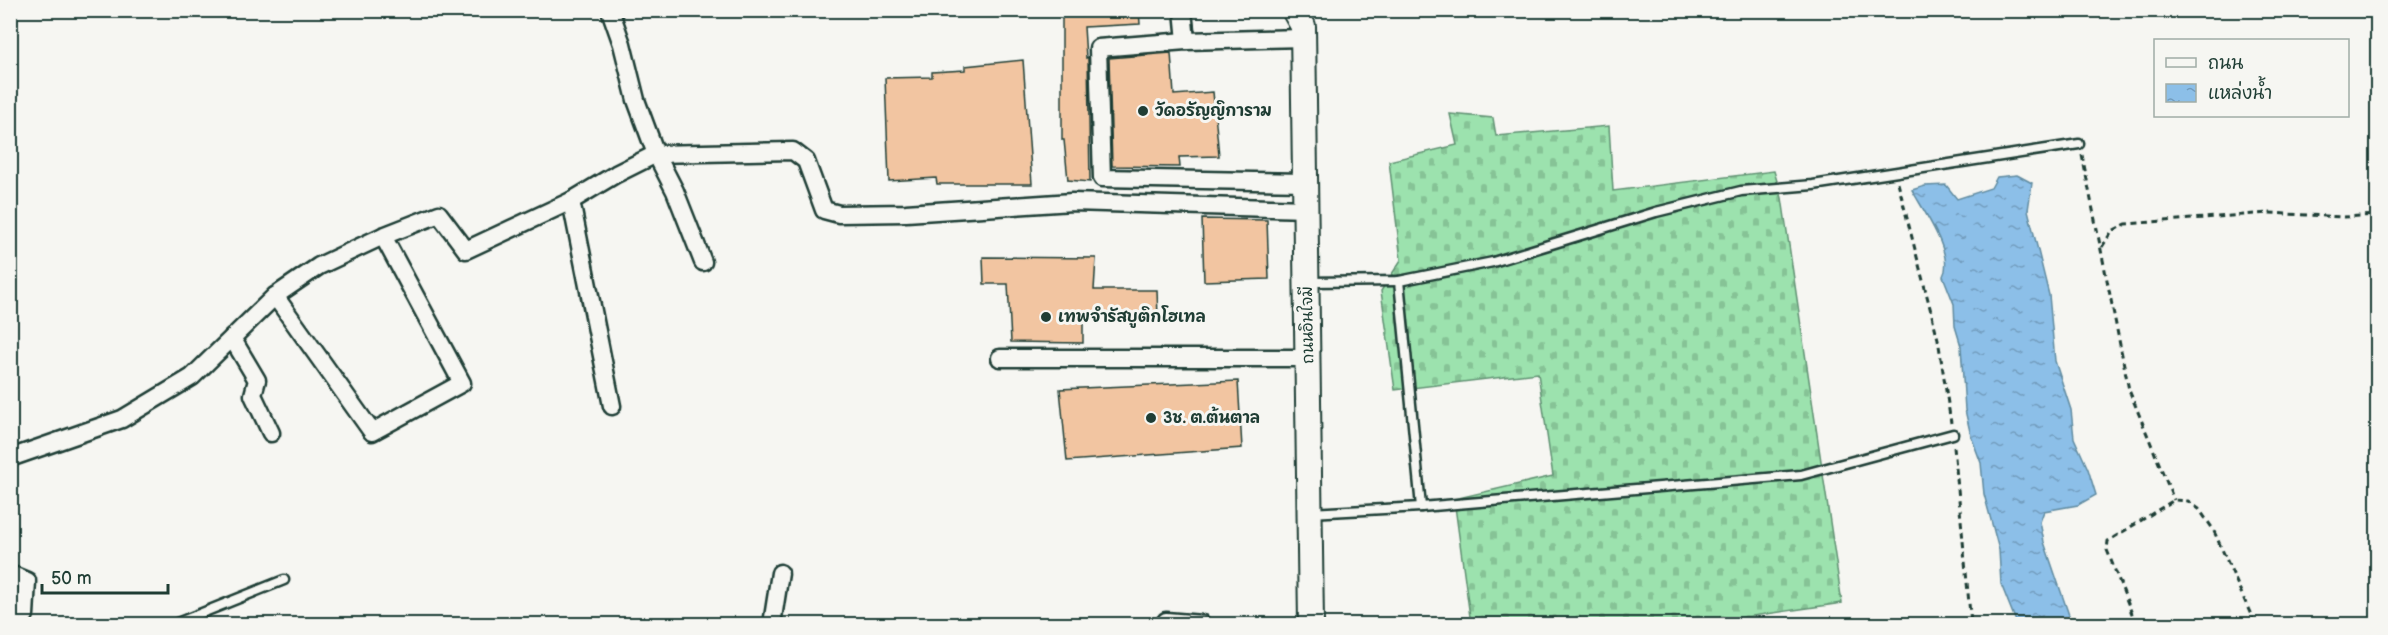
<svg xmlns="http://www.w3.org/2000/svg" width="2388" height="635" viewBox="0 0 2388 635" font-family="'Balsamiq Sans','Playpen Sans Thai',sans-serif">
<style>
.cemetery{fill:url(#cemetery-stones);stroke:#5e9071;stroke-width:1.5}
.water{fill:url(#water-ripples);stroke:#608ba0;stroke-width:1.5}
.building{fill:#f2c5a1;stroke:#1f3d34;stroke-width:1.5}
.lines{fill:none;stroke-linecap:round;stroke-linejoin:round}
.lane-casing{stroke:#1f3d34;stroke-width:13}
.street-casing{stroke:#1f3d34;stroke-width:21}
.secondary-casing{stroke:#1f3d34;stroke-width:28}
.path{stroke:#1f3d34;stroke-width:3;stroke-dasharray:6 4.5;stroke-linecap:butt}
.lane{stroke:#f6f6f2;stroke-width:8}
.street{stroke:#f6f6f2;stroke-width:16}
.secondary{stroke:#f6f6f2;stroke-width:24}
.poi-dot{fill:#1f3d34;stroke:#f6f6f2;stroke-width:2}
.labels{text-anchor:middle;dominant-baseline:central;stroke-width:6;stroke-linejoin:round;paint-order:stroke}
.poi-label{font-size:16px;font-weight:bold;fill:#1f3d34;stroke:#f6f6f2;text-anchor:start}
.street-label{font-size:16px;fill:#1f3d34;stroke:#f6f6f2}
</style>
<defs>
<pattern id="cemetery-stones" width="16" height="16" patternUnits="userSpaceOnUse" patternTransform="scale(1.5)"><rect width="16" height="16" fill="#9ce2ae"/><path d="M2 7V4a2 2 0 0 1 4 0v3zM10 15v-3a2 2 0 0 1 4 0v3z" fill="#86c396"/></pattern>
<pattern id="water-ripples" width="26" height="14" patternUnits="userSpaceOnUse" patternTransform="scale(1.5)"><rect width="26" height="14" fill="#8cbfe8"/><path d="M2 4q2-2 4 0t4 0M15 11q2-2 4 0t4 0" fill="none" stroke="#729cbd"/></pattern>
</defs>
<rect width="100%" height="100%" fill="#f6f6f2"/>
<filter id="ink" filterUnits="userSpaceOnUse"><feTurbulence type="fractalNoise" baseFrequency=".0167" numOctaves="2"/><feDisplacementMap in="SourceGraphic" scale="12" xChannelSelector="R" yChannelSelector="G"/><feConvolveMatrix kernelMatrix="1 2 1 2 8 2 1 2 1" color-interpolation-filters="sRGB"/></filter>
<g filter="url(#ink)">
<polygon class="cemetery" points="1450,114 1493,118 1496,136 1609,126 1613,191 1774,171 1782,198 1842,603 1697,624 1471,624 1454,499 1553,476 1538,373 1395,390 1381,291 1401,260 1389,161 1457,145"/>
<path class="water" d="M 2017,175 L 2032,183 L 2028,210 L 2049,295 L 2055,361 L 2071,410 L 2074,438 L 2088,469 L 2096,495 L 2078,505 L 2044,511 L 2040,522 L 2044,542 L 2072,624 L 2017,624 L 2001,584 L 1999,550 L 1984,494 L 1981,463 L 1971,436 L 1965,410 L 1961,346 L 1955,326 L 1954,304 L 1943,276 C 1955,255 1923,210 1912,190 L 1925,186 L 1946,185 L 1957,199 L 1991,188 L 1997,177 Z"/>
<g class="building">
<polygon points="1062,10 1139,10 1140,24 1084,27 1086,58 1088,57 1090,182 1068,180 1064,140 1062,140"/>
<polygon points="1171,53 1174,95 1213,92 1219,156 1179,157 1180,167 1112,166 1109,58"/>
<polygon points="1023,60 1032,184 937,184 936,178 889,181 885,78 932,77 932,72 965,70 965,66"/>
<polygon points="1202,219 1267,220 1269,279 1204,281"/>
<polygon points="983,257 1096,258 1094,290 1157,290 1158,318 1083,315 1083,343 1011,342 1008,284 984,284"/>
<polygon points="1238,381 1242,448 1067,461 1060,389"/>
</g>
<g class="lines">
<defs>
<g id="lane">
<polyline points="1399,281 1421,507 1801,475 1953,434"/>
<polyline points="1309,282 1399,281 1493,262 1656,212 1741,191 1813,185 2079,144"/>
<polyline points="1310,513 1421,507"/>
<polyline points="177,624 177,623 284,580"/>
</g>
<g id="street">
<polyline points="610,10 622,44 636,100 656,154 675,191 703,262"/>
<polyline points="1183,10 1186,41 1303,38"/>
<polyline points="1186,41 1098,48 1102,178 1306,182"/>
<polyline points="275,296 372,432 462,383 383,236 439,214 466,250 571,201"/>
<polyline points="232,338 257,380 253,395 271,433"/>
<polyline points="1000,358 1309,358"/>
<polyline points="612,406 571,201 616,174 656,154 793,151 806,161 824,210 839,214 906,213 1072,202 1306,209"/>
<polyline points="10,458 122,419 192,377 275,296 319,266 383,236"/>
<polyline points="10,574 27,581 25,615"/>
<polyline points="1166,621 1202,624"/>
<polyline points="772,624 780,573"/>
</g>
<polyline id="secondary" points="1294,10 1303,26 1311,624"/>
</defs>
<use href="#lane" class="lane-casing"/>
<use href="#street" class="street-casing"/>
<use href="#secondary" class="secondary-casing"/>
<g class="path">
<polyline points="2082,155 2129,390 2174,500"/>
<polyline points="1898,183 1938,339 1951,423"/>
<polyline points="2102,247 2112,231 2126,224 2269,213 2343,217 2378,215"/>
<polyline points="1954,447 1971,624"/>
<polyline points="2136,624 2107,550 2108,541 2174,500 2188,501 2199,509 2213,529 2255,624"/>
</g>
<use href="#lane" class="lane"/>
<use href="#street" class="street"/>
<use href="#secondary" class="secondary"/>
</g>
</g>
<g class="poi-dot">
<circle cx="1143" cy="111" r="6"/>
<circle cx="1046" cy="317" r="6"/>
<circle cx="1151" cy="418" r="6"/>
</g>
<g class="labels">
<g class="poi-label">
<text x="1155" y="111">วัดอรัญญิการาม</text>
<text x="1058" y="317">เทพจำรัสบูติกโฮเทล</text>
<text x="1163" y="418">3ช. ต.ต้นตาล</text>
</g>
<g class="street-label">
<text transform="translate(1308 325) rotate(-91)">ถนนอินใจมี</text>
</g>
</g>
<rect width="2388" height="635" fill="none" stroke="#f6f6f2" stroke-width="36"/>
<rect x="18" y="18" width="2352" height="599" fill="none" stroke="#1f3d34" stroke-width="2" filter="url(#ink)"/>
<rect x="2154" y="39" width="195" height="78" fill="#f6f6f2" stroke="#a0aca6" stroke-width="1.5"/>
<rect x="2166" y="58" width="30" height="9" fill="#f6f6f2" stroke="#a0aca6" stroke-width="1.5"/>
<text x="2208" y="69" font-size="18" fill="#1f3d34">ถนน</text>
<rect x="2166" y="84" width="30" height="18" fill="url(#water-ripples)" stroke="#a0aca6" stroke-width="1.5"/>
<text x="2208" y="99" font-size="18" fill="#1f3d34">แหล่งน้ำ</text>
<path d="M42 584v9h126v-9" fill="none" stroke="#1f3d34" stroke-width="3"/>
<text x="51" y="584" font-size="18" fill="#1f3d34" stroke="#f6f6f2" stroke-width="4.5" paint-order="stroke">50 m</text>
</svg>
